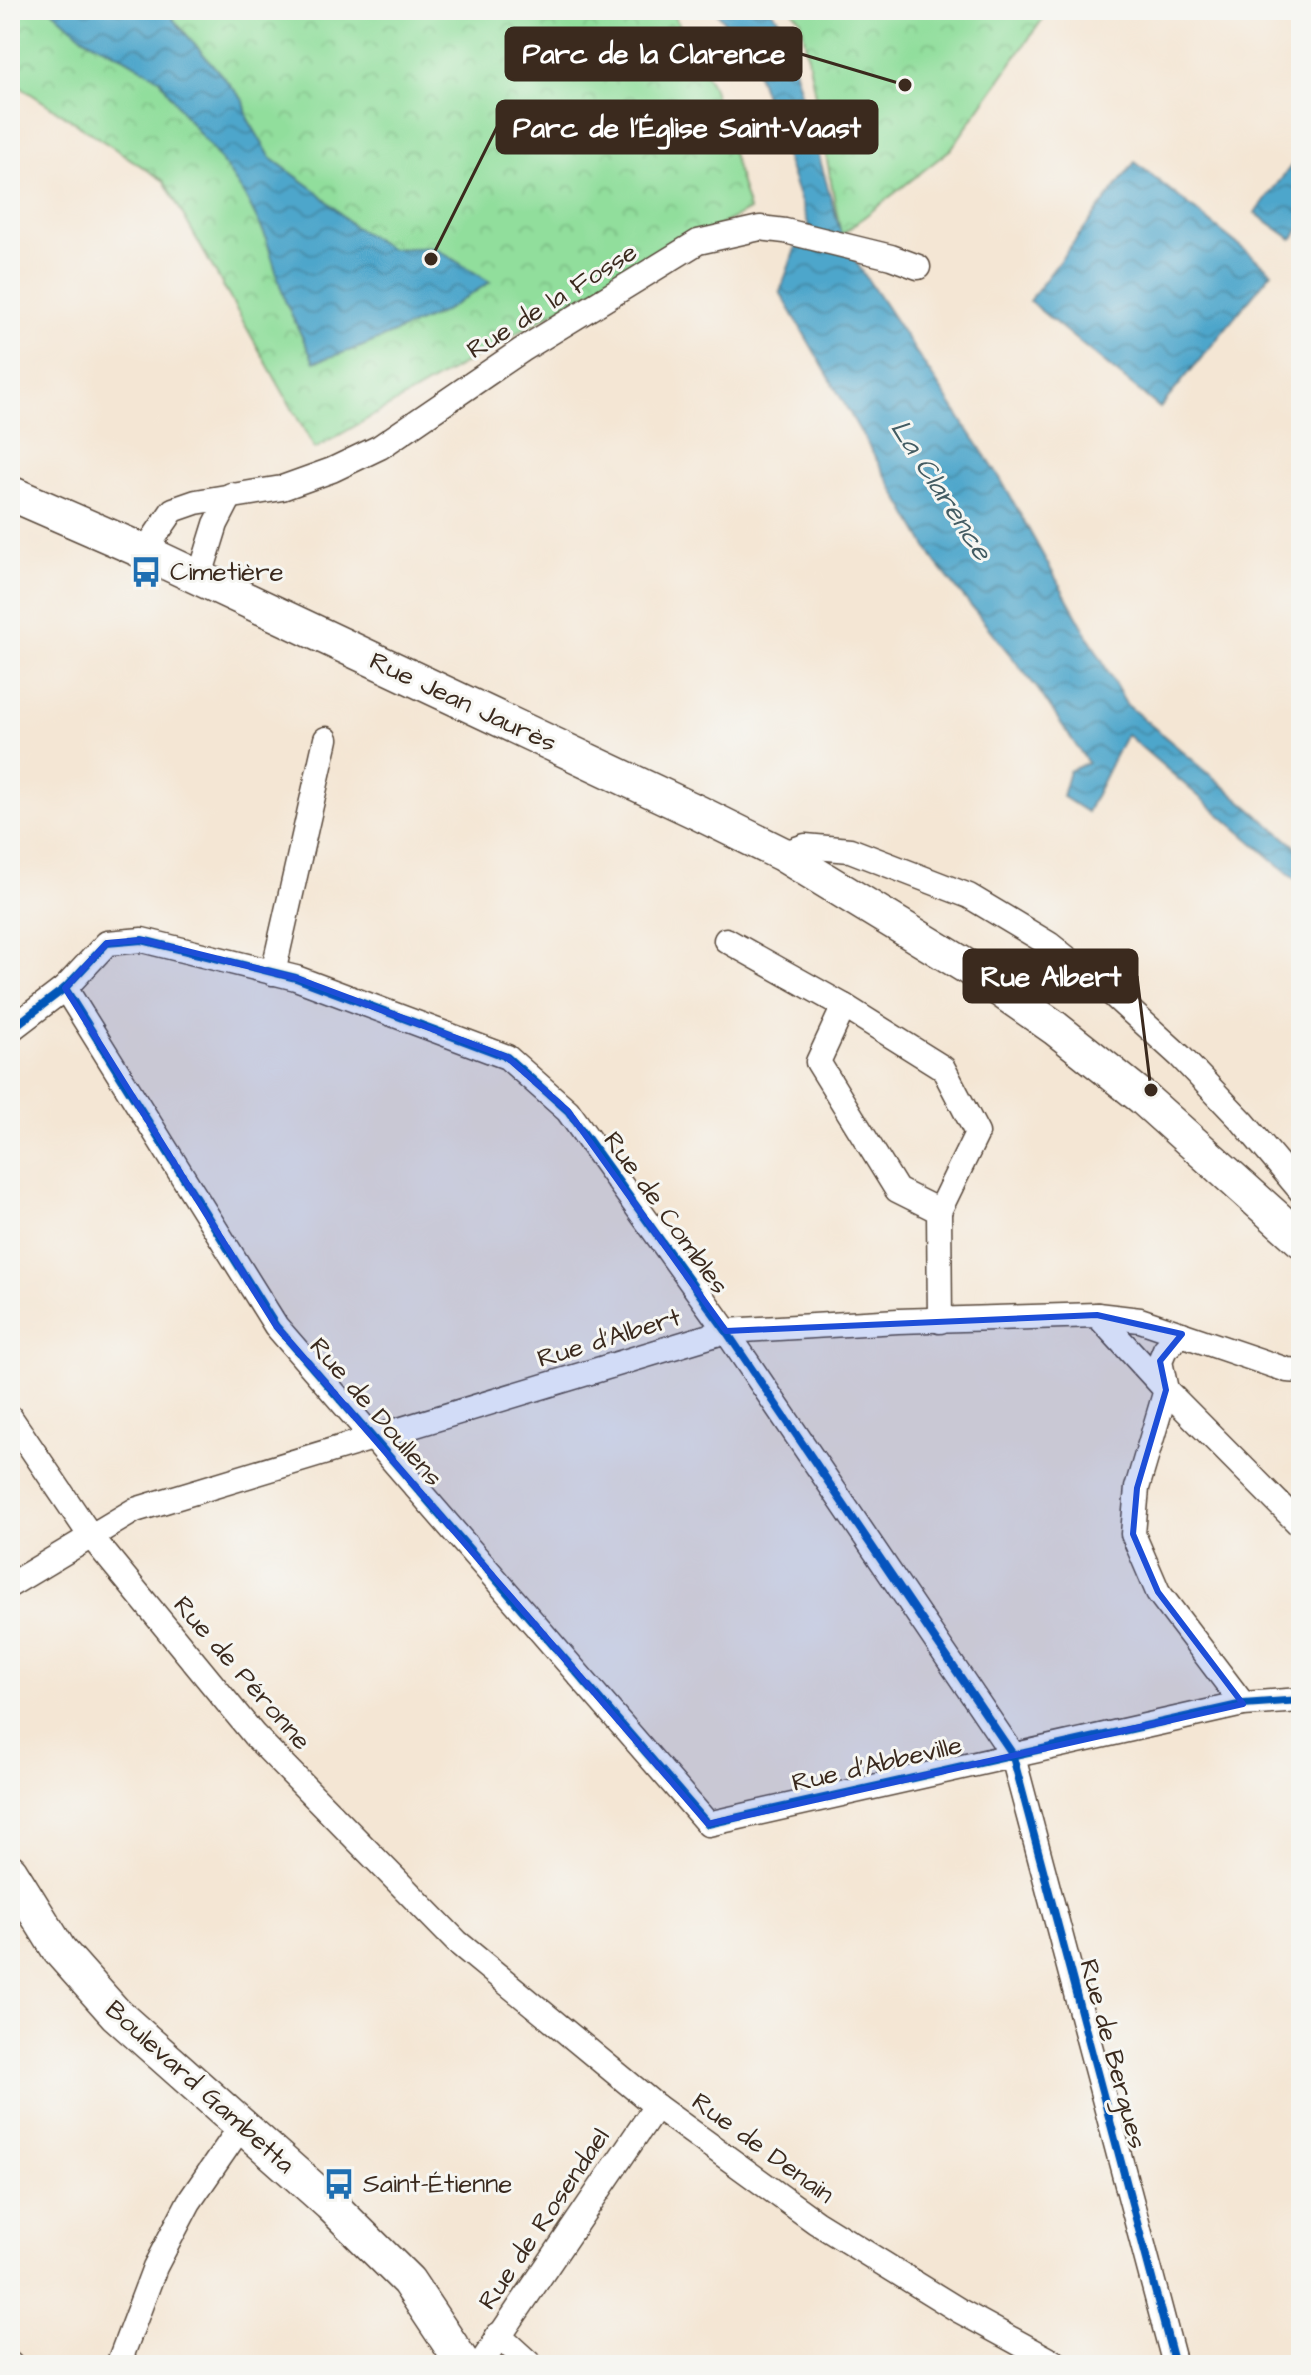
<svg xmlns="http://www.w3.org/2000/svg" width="1311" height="2375" viewBox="0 0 1311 2375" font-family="'Architects Daughter',sans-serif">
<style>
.park{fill:url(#park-crowns);stroke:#66845d;stroke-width:2}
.water{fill:url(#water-waves);stroke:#446874;stroke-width:2}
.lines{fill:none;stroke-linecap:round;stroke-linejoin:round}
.street-casing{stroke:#574639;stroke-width:27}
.secondary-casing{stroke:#574639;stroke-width:37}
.street{stroke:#fff;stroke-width:24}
.secondary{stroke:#fff;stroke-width:34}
.cycleway-casing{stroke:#f6f6f2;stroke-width:13}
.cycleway{stroke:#0057b8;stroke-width:8}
.marked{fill:#1d4ed8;fill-opacity:0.2;stroke:#1d4ed8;stroke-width:6;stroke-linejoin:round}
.labels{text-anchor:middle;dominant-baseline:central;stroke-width:6;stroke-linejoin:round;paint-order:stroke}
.street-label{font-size:26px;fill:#3b2a1e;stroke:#f6f6f2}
.poi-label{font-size:26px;fill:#3b2a1e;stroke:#f6f6f2;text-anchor:start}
.water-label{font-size:28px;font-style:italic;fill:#435c63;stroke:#f6f6f2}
.leader{fill:none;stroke:#3b2a1e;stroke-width:3}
.callout-dot{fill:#3b2a1e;stroke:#f6f6f2;stroke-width:3}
.callout{fill:#3b2a1e;stroke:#3b2a1e;stroke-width:3}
.callout-label{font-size:28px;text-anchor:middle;font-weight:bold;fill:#fff}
</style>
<defs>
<pattern id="park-crowns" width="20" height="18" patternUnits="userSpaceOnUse" patternTransform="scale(2)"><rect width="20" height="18" fill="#91de9c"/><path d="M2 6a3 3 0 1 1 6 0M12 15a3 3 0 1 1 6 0" fill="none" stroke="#7ebf86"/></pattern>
<pattern id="water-waves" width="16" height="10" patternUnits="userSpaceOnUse" patternTransform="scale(2)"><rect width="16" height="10" fill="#4ea6cb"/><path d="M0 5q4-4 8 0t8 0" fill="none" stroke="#4287a4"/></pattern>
</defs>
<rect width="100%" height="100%" fill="#f6f6f2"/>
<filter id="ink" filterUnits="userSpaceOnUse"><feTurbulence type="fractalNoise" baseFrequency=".0125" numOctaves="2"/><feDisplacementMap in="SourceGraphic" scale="16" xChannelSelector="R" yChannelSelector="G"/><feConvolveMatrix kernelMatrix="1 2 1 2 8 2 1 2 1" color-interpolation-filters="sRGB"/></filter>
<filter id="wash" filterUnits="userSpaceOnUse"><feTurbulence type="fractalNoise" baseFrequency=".006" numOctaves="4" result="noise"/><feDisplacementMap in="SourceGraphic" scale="32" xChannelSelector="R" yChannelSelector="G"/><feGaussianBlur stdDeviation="1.8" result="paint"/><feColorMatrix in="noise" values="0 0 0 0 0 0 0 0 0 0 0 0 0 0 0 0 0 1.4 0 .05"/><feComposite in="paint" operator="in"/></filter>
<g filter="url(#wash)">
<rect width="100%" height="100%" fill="#f4e6d4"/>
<g class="park">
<polygon points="10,10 671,10 712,86 749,210 559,309 315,449 164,181 10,80"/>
<polygon points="792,10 1049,10 951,149 841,235 801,20"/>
</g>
<g class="water">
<polygon points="52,10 170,10 173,19 244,101 248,119 271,158 318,192 353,226 391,249 433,247 490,282 443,312 361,347 314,362 285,301 265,235 244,194 217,155 181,111 160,79 123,57 84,38"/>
<polygon points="715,10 771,10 781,22 841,234 856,262 1000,478 1126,704 1301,851 1301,884 1126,734 1087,812 1062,796 1069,771 1088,763 1037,688 936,563 780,292 796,246 809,226 756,70 747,51"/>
<polygon points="1301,153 1301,227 1292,239 1255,213"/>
<polygon points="1135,162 1272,272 1160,408 1029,301"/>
</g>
</g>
<g filter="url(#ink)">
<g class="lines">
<defs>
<g id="street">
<polyline points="144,552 173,510 196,502 282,488 332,470 380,447 522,350 698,242 760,228 785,231 891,257 918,267"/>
<polyline points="199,579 216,524 231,495"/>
<polyline points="782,854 805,846 850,850 969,896 1049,944 1113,995 1180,1056 1243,1122 1301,1191"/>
<polyline points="726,940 844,1006 818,1062 897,1190 939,1211 940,1321"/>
<polyline points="273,973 326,739"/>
<polyline points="65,988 276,1326 708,1824 1243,1704 1301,1700"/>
<polyline points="844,1006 943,1068 977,1133 939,1211"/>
<polyline points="10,1030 65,988 107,943 142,940 296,978 507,1057 568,1111 726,1331 1012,1753 1175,2365"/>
<polyline points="1097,1315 1166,1390 1301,1526"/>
<polyline points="1182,1334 1165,1349 1160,1361 1166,1390 1137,1488 1133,1534 1158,1592 1243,1704"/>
<polyline points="10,1417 90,1535 254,1735 457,1942 656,2106 816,2222 960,2311 1059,2365"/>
<polyline points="10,1585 135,1510 726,1331 898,1321 1097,1315 1140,1320 1287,1370 1301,1371"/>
<polyline points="498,2335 531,2365"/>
<polyline points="10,2364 11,2365"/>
<polyline points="118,2365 155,2267 189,2202 242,2125"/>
<polyline points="480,2365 656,2106"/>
</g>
<g id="secondary">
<polyline points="10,493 136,548 699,813 782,854 969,968 1055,1028 1143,1098 1301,1240"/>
<polyline points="10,1871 59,1950 116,2014 330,2204 408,2281 464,2365"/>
</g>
</defs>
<use href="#street" class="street-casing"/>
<use href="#secondary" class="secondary-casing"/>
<use href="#street" class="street"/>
<use href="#secondary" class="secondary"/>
<defs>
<g id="cycleway">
<polyline points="65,988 276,1326 708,1824 1243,1704 1301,1700"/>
<polyline points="10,1030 65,988 107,943 142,940 296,978 507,1057 568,1111 726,1331 1012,1753 1175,2365"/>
</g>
</defs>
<use href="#cycleway" class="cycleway-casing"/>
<use href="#cycleway" class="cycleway"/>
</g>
</g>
<path class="marked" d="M 142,940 L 296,978 L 507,1057 L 568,1111 L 726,1331 L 1097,1315 L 1182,1334 L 1160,1361 L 1166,1390 L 1137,1488 L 1133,1534 L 1158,1592 L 1243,1704 L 708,1824 L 276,1326 L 65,988 L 107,943 Z"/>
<defs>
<symbol id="bus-bare" viewBox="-9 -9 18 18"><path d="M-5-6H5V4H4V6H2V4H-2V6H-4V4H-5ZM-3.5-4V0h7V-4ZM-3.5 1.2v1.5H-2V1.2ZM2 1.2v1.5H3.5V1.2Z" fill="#1f6fb2" stroke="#f6f6f2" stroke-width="2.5" paint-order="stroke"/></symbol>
</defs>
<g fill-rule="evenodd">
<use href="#bus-bare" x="124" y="550" width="44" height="44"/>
<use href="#bus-bare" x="317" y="2162" width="44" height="44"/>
</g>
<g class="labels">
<g class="street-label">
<text transform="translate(552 301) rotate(-32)">Rue de la Fosse</text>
<text transform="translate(463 702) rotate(25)">Rue Jean Jaurès</text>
<text transform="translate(666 1213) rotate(54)">Rue de Combles</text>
<text transform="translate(609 1338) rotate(-17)">Rue d'Albert</text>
<text transform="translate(376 1412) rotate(49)">Rue de Doullens</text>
<text transform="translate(242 1673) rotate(49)">Rue de Péronne</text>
<text transform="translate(877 1764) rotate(-13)">Rue d'Abbeville</text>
<text transform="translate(1113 2054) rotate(75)">Rue de Bergues</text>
<text transform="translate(200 2087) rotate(42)">Boulevard Gambetta</text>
<text transform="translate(763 2148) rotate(36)">Rue de Denain</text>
<text transform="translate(544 2219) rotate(-56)">Rue de Rosendael</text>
</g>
<g class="poi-label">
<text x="170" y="572">Cimetière</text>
<text x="363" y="2184">Saint-Étienne</text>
</g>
<g class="water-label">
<text transform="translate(941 490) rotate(57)">La Clarence</text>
</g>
</g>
<path class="leader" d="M905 85L801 54M431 259L497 127M1151 1090L1137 976"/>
<g class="callout-dot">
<circle cx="905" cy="85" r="8"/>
<circle cx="431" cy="259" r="8"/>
<circle cx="1151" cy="1090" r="8"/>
</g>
<g class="callout">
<rect x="506" y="28" width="295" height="52" rx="8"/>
<rect x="497" y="101" width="380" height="52" rx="8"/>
<rect x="964" y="950" width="173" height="52" rx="8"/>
</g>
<g class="callout-label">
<text x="654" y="63">Parc de la Clarence</text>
<text x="687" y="137">Parc de l'Église Saint-Vaast</text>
<text x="1051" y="986">Rue Albert</text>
</g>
<rect width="1311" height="2375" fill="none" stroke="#f6f6f2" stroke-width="40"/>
</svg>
